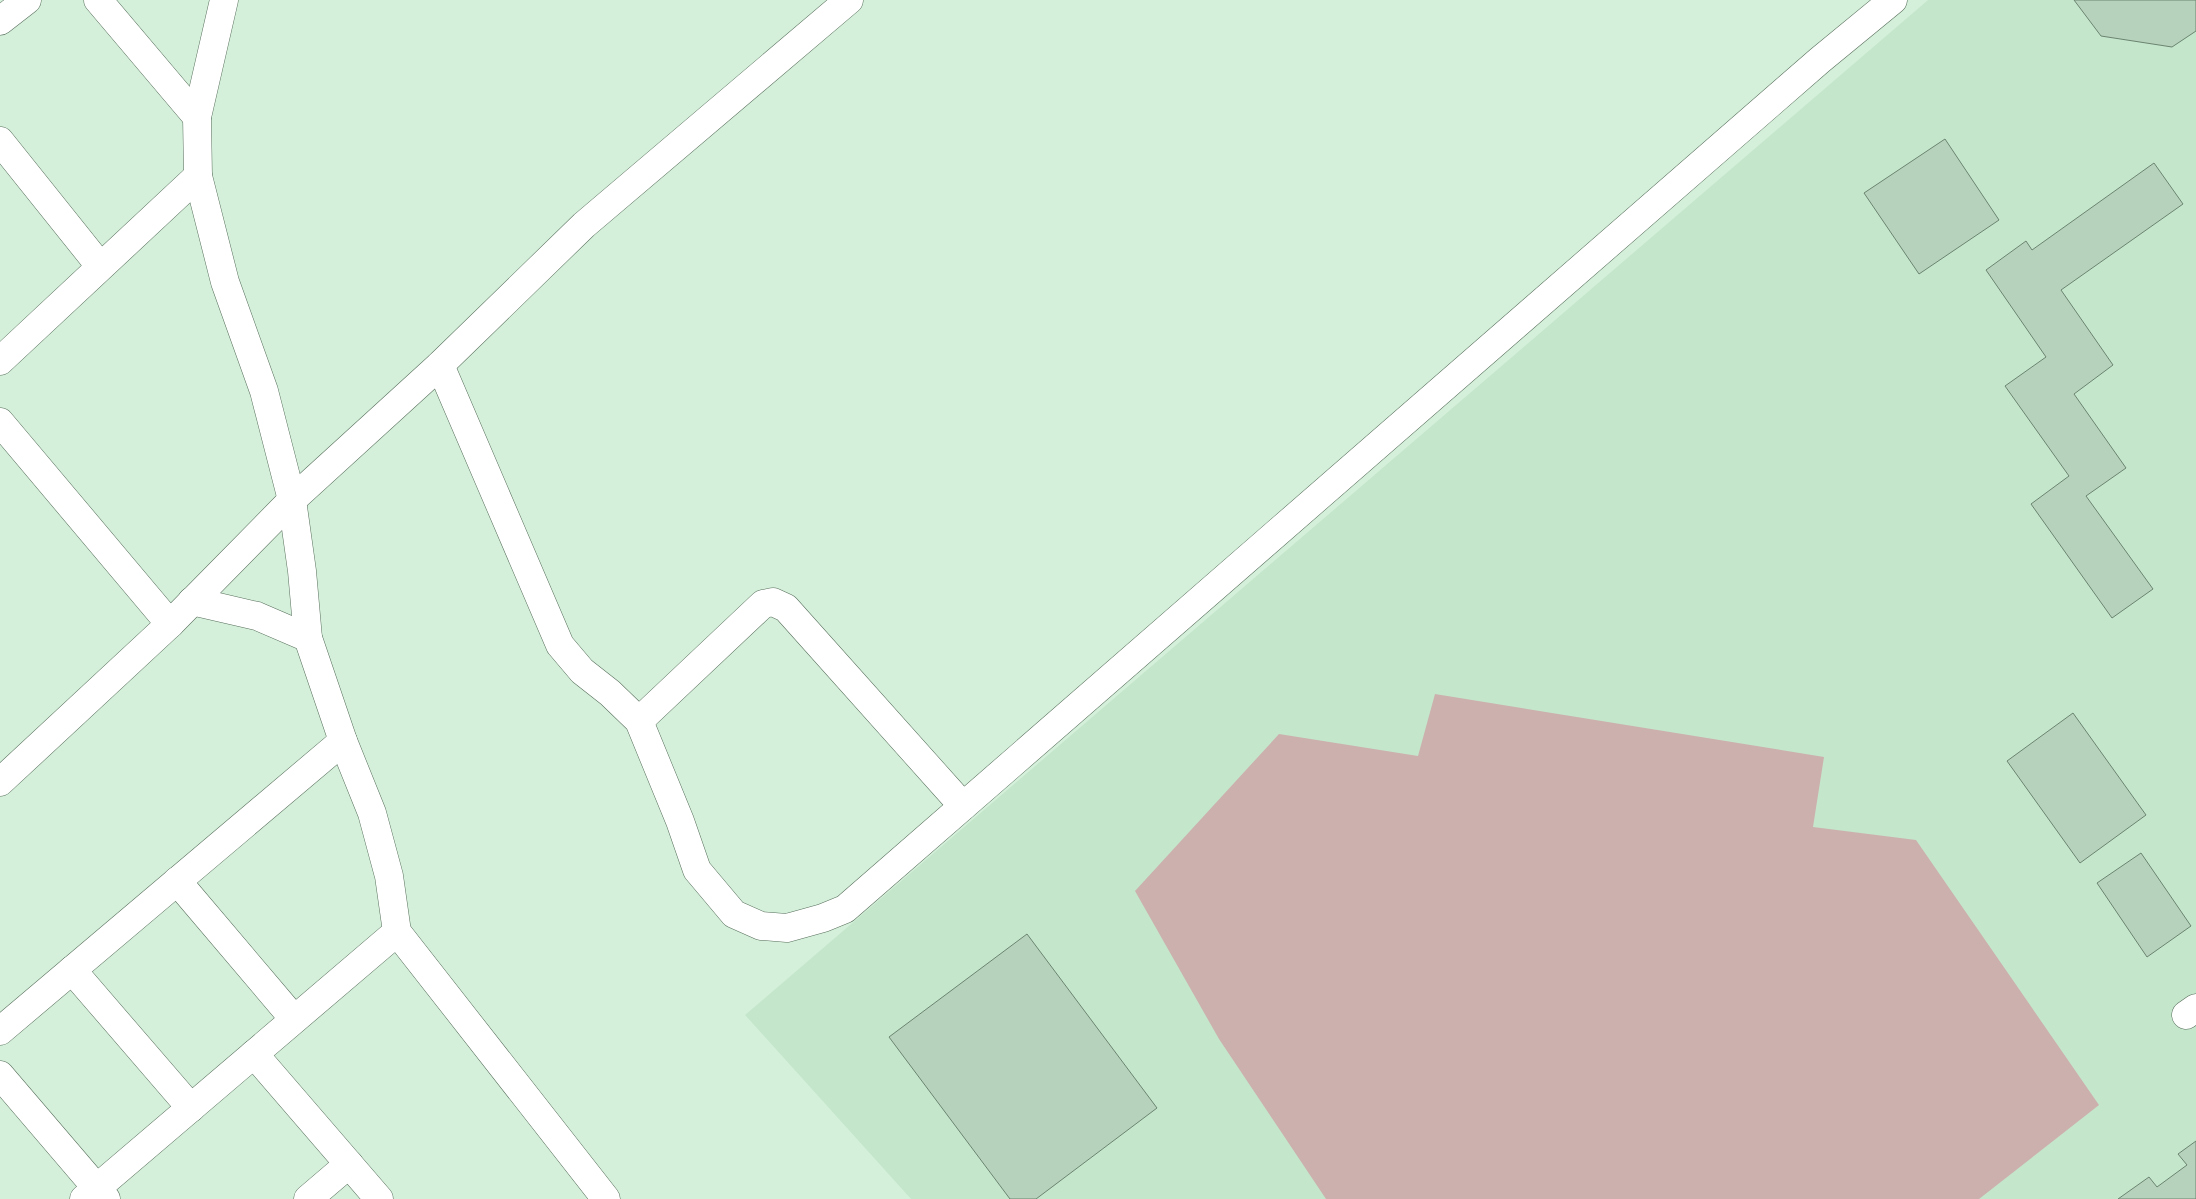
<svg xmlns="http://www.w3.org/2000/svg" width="2196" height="1199" viewBox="0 0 2196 1199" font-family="'IBM Plex Sans',sans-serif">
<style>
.built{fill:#c4e6cb}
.green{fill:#ccb0ad}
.building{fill:#b7d2bc;stroke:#6b8471}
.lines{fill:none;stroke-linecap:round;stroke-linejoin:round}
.minor-casing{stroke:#576f5c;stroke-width:29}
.minor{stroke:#fff;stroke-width:28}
</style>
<rect width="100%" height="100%" fill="#d5f0da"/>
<polygon class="built" points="1928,0 2196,0 2196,1199 911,1199 745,1015"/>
<polygon class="green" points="1435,694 1824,757 1813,827 1916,840 2099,1105 1979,1199 1326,1199 1219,1039 1135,891 1279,734 1418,756"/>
<g class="building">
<polygon points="2074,0 2196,0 2196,31 2172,47 2101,36"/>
<polygon points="1945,139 1999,220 1919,274 1864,193"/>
<polygon points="2154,163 2183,204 2061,290 2113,365 2074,394 2126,468 2086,496 2153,589 2112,618 2031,504 2069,476 2005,386 2046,357 1986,270 2026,241 2032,250"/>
<polygon points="2073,713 2146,815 2080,863 2007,761"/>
<polygon points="2141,853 2191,926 2147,957 2097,883"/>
<polygon points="1027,934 1157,1108 1036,1199 1010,1199 889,1037"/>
<polygon points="2196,1141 2196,1199 2118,1199 2149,1177 2157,1187 2187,1165 2178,1154"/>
</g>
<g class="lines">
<defs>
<g id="minor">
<polyline points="98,0 197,117"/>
<polyline points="224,0 197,117 198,176 225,282 264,391 292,500 302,571 308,638 343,741 372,813 389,876 397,932 606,1199"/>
<polyline points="0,21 27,0"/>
<polyline points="0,141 100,266"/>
<polyline points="0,361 198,176"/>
<polyline points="440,365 560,645 582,671 610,693 639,721 680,821 697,870 734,914 761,926 787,928 823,918 845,909 1820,60 1893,0"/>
<polyline points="0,422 170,624"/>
<polyline points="192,601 257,616 308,638"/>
<polyline points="639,721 763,604 773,602 786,608 963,806"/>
<polyline points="0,782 170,624 292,500 440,365 584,225 849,0"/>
<polyline points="177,881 294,1019"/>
<polyline points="72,970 191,1108"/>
<polyline points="2186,1015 2196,1008"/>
<polyline points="0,1031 343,741"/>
<polyline points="254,1054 379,1199"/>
<polyline points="0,1075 106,1199"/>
<polyline points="84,1199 397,932"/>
<polyline points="308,1199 349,1164"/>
</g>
</defs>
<use href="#minor" class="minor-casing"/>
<use href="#minor" class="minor"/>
</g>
</svg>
